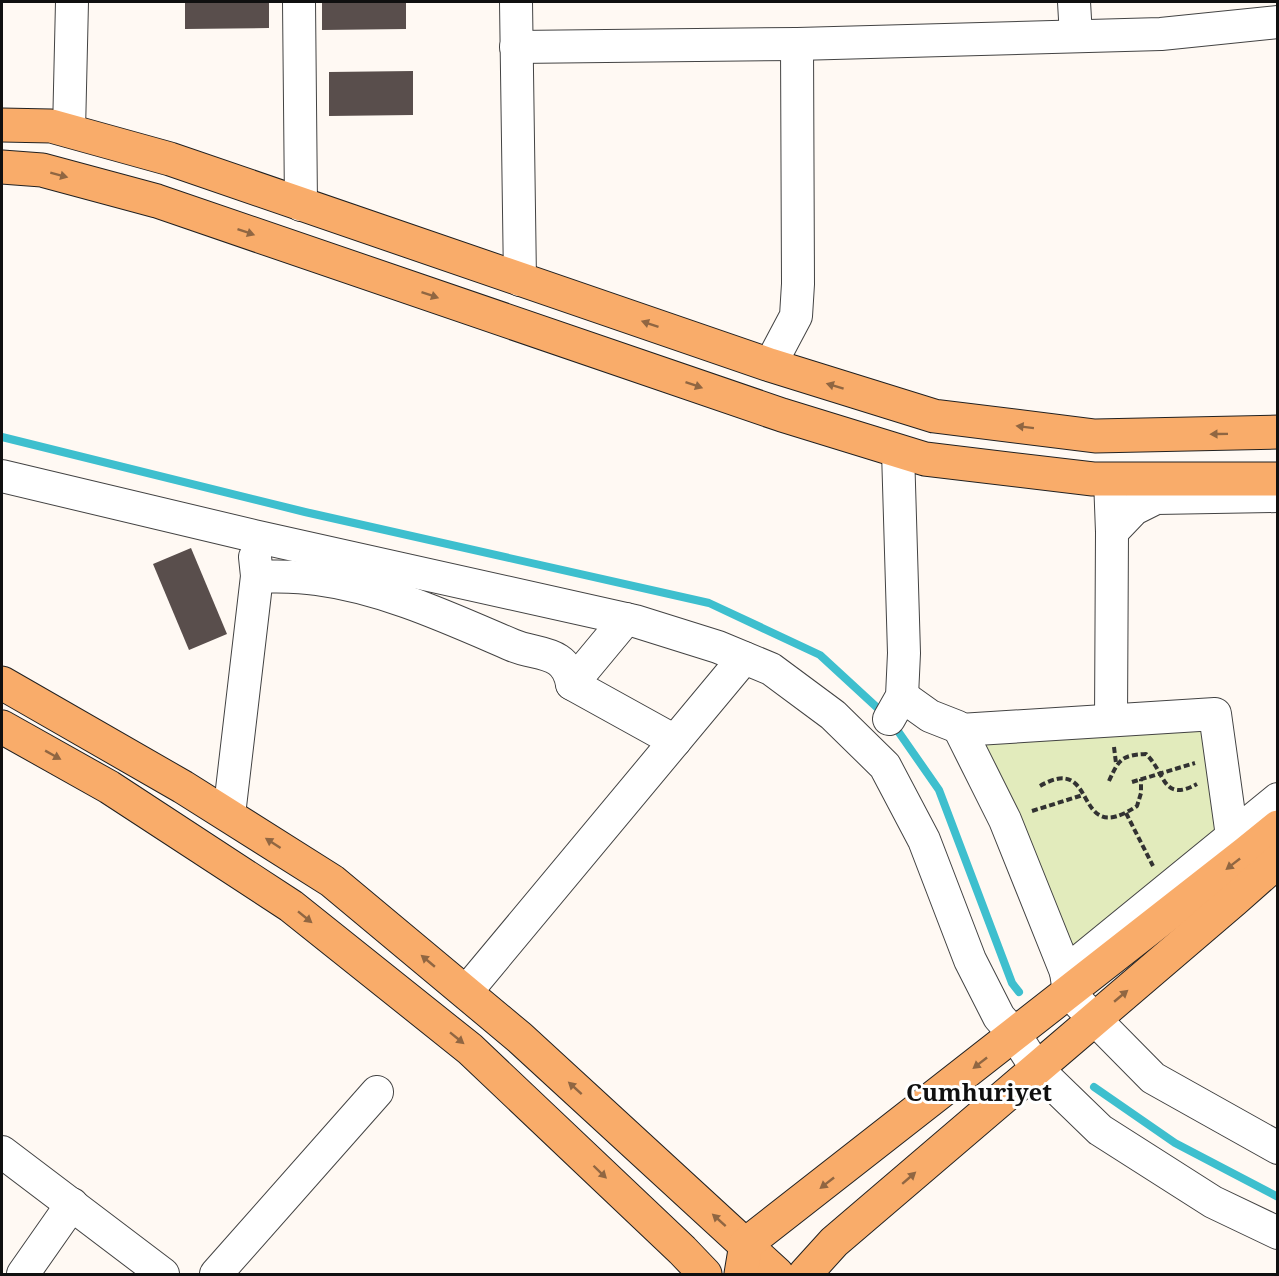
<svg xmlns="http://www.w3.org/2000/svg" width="1279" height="1276" viewBox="0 0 1279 1276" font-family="'Noto Serif',serif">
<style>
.park{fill:#e2ebbc}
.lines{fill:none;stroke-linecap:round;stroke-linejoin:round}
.stream{stroke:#3ebfce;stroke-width:8}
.building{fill:#594e4c}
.minor-casing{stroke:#434343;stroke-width:34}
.major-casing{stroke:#212121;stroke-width:35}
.path{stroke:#323232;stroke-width:4;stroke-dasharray:6 3;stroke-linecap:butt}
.minor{stroke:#fff;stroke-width:32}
.major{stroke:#f9ac6a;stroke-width:33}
.oneway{fill:#906642}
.labels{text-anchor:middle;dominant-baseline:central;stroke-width:6;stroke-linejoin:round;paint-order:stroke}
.district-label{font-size:24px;font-weight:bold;fill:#101010;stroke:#fff}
</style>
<rect width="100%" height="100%" fill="#fff9f3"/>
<polygon class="park" points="1213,719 1229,834 1068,965 969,735"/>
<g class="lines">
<g class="stream">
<polyline points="2,437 305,512 709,603 820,655 883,713"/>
<polyline points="893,724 939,790 1012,983 1019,992"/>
<polyline points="1094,1087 1175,1143 1278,1197"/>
</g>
</g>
<g class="building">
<polygon points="185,2 269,2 269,28 185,29"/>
<polygon points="322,2 406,2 406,29 322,30"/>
<polygon points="413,71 413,115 329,116 329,72"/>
<polygon points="191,548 227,634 189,650 153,564"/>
</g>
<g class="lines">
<defs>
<g id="minor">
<polyline points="299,2 301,205"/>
<polyline points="516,2 520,280"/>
<polyline points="1074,2 1076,36"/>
<polyline points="516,47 797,44 1161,34 1278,22"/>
<polyline points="69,131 72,2"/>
<polyline points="770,365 796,316 798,284 797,44"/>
<polyline points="2,476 254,536 635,621 718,647 771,669 833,715 885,766 924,840 970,960 999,1017 1015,1035 1037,1069 1100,1130 1213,1202 1278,1233"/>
<polyline points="1110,479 1112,532 1111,720"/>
<polyline points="1112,532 1134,509 1156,498 1278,496"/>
<path d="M 257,576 C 276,577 297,576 316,579 C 385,588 449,618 512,645 C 537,656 566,649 572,684 L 675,741"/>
<polyline points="572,684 626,619"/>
<polyline points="902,696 930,716 958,727 960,730 1215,714 1232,836"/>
<polyline points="889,719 902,696 904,653 898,451"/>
<polyline points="960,730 1005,820 1066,972 1278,799"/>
<polyline points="229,815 257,576 255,557"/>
<polyline points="1066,972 1069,993 1153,1078 1278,1148"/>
<polyline points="466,992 744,658"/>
<polyline points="2,1152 163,1274"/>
<polyline points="23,1274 72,1204"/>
<polyline points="216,1274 377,1092"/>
</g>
<g id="major">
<polyline points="2,125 51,126 170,159 770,365 934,416 1095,436 1278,432"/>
<polyline points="2,167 42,170 157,201 782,415 925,459 1093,479 1278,479"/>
<polyline points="2,683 183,787 332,881 519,1037 777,1274"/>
<polyline points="2,727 109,787 291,906 470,1049 682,1250 705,1274"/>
<polyline points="741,1274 746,1244 1246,853 1278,827"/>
<polyline points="805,1274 834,1242 1234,900 1278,861"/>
</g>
</defs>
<use href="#minor" class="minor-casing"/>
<use href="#major" class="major-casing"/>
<g class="path">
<polyline points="1114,747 1116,763"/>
<path d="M 1109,781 C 1119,759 1122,755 1146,754 C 1166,773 1162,803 1197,784"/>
<polyline points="1132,782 1195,763"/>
<path d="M 1040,786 C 1100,751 1071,850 1137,806 L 1141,793 L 1141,779"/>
<polyline points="1032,811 1083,795"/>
<polyline points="1126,813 1153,866"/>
</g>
<use href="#minor" class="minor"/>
<use href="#major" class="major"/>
</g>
<defs><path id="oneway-solid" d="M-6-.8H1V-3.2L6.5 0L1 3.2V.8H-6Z" transform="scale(1.5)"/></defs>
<g class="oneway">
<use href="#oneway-solid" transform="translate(59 175) rotate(15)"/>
<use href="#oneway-solid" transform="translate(246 232) rotate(19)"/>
<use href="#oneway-solid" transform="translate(430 295) rotate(19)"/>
<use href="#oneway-solid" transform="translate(650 324) rotate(-161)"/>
<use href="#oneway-solid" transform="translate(694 385) rotate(19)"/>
<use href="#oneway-solid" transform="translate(835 386) rotate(-163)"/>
<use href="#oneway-solid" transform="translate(1025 427) rotate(-173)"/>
<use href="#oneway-solid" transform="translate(1219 434) rotate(179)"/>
<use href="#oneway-solid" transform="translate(53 755) rotate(29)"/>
<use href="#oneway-solid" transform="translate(273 843) rotate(-147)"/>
<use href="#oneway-solid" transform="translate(1233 864) rotate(142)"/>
<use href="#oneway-solid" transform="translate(305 917) rotate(39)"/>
<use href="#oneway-solid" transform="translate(428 961) rotate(-140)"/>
<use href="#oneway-solid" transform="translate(1121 996) rotate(-40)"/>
<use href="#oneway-solid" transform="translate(457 1038) rotate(39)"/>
<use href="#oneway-solid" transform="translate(980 1063) rotate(142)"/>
<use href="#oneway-solid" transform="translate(575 1088) rotate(-138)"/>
<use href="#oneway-solid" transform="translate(600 1172) rotate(44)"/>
<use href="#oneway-solid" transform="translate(909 1178) rotate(-41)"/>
<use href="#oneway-solid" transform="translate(827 1183) rotate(142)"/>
<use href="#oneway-solid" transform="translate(719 1220) rotate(-138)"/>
</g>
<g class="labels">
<g class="district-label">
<text x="979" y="1091">Cumhuriyet</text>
</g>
</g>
<rect width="1279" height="1276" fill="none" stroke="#101010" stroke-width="6"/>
</svg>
